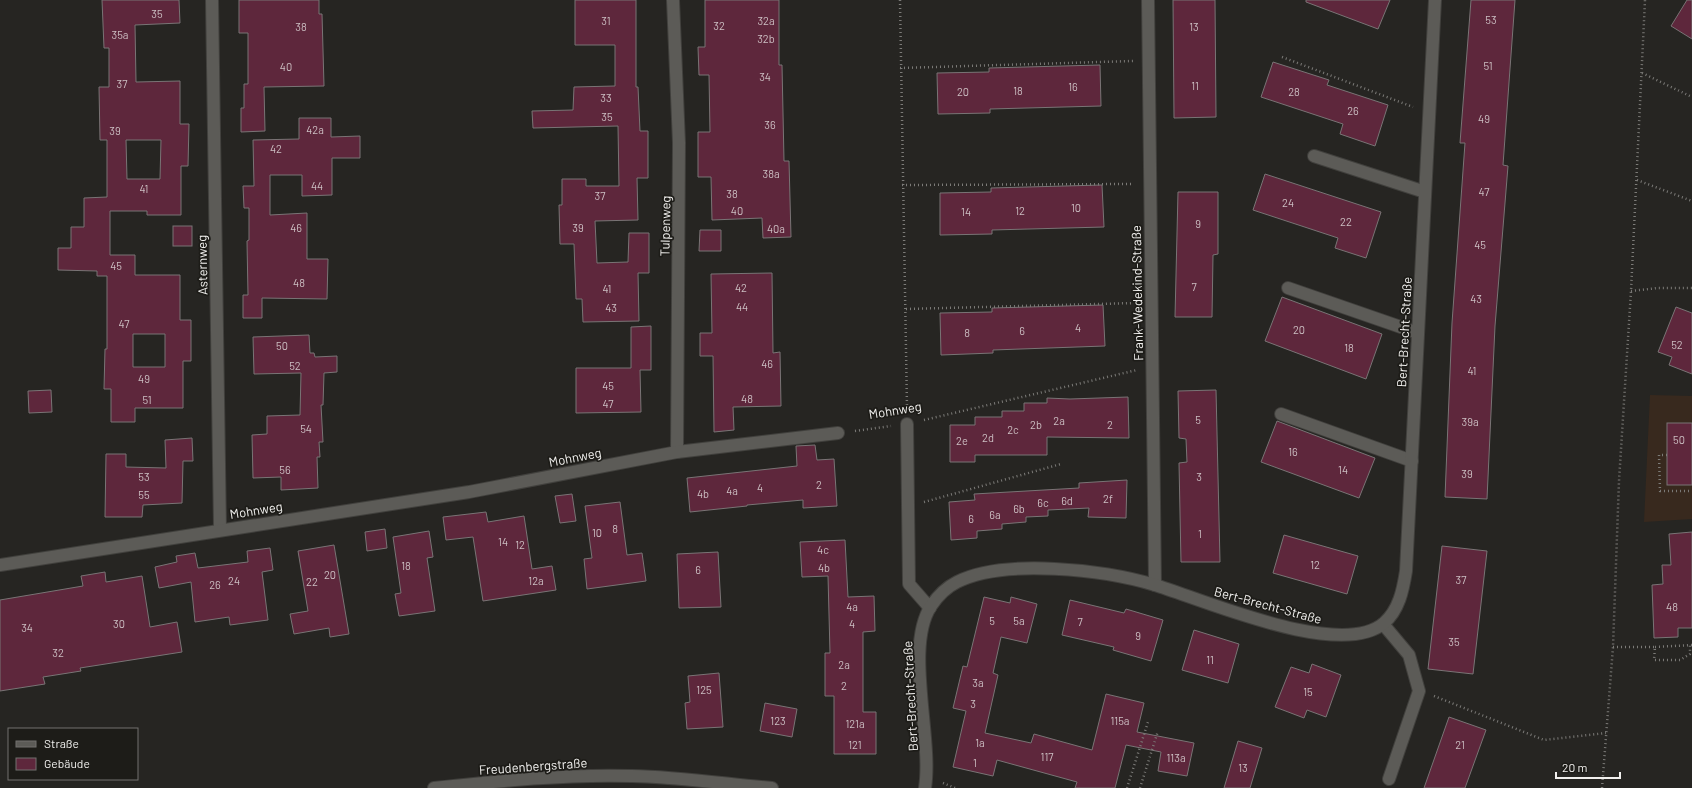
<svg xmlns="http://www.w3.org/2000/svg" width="1692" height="788" viewBox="0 0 1692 788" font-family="Barlow,sans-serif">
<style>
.education{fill:#38291e}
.building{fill:#5e273c;stroke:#797475;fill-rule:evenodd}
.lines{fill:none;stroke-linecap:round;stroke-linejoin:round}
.minor-casing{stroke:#41403d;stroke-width:14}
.path{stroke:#7c7b78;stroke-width:2.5;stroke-dasharray:1 3;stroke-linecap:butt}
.minor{stroke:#5c5b57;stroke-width:12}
.labels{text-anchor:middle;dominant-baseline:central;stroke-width:3.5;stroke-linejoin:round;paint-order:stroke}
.number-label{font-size:11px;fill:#ccbec2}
.street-label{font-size:13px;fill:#f1f0ee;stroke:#1d1c18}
</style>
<rect width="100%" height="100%" fill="#262522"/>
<polygon class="education" points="1650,395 1692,396 1692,519 1644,522"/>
<g class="building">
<path d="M 102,0 L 179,0 L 180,23 L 135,25 L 136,82 L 180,81 L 180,124 L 189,124 L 188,166 L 181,166 L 181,215 L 147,215 L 147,211 L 110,211 L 110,255 L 135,255 L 135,275 L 180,275 L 180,320 L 191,320 L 191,361 L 183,361 L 183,408 L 135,408 L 135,422 L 111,422 L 111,389 L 104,389 L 105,349 L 107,349 L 107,276 L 97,276 L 97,271 L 58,270 L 58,248 L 71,248 L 71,227 L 84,227 L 84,198 L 107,197 L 107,140 L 100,140 L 99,87 L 109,87 L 109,48 L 104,48 ZM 126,140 L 161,140 L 160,179 L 127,179 ZM 133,334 L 165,334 L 165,367 L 133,367 Z"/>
<polygon points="239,0 319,0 319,14 322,14 324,86 264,87 265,131 241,132 241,108 244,108 244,84 248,84 248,33 239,33"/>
<polygon points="575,0 636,0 636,87 638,87 640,131 648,131 648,178 637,178 638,220 595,221 597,263 628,262 629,233 649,233 649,273 638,273 639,321 583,322 582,299 576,299 574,244 560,244 559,205 562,205 562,179 586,179 586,186 619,186 618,126 533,128 532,111 573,110 574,87 615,86 615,45 575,45"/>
<polygon points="705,0 779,0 779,65 782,65 784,161 789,161 791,237 763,238 762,218 712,220 711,177 698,177 698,132 710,132 709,75 699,75 698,47 705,47"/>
<polygon points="1173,0 1215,0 1216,117 1174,118"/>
<polygon points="1306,0 1390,0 1378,29 1306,2"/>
<polygon points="1471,0 1515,0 1503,165 1508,166 1495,326 1487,499 1445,497 1452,323 1465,143 1460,143"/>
<polygon points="1687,0 1692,0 1692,39 1671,26"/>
<polygon points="1273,62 1329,80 1327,85 1388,105 1375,146 1340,134 1343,124 1261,97"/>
<polygon points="1100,65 1101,106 990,109 990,113 938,114 937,73 989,72 989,68"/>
<polygon points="299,118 331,118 331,137 360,136 360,158 332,158 332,195 302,196 302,175 270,175 270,215 307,213 307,259 328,259 327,299 262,298 262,318 243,318 243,295 248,295 247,241 249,240 249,208 244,208 243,186 254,186 253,140 299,139"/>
<polygon points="1265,174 1381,212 1366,258 1335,248 1338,238 1253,210"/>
<polygon points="1102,185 1104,227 992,230 992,234 940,235 940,193 991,192 991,188"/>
<polygon points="1178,192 1218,192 1218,254 1213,255 1212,317 1175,317"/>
<rect x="173" y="226" width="19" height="20"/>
<polygon points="700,230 721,230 721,251 699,251"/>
<polygon points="772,273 773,353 780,352 781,406 733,407 734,430 714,432 713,356 700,356 700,333 712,333 711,274"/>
<polygon points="1282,297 1382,334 1366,379 1265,341"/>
<polygon points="1103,305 1105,346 993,350 993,353 941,355 940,313 992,312 992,308"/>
<polygon points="1676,307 1692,313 1692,374 1669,365 1672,357 1658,352"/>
<polygon points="651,326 651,370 640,370 641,412 576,413 576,368 631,368 631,327"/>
<polygon points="309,335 310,353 314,353 315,357 337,356 337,372 324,373 323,405 321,405 323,442 319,442 320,457 317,457 318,488 281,490 281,477 253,478 252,435 267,434 267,416 300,415 301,373 254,374 253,337"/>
<polygon points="51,390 52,412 29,413 28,391"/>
<polygon points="1216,390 1220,562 1181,562 1179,463 1187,462 1186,439 1179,438 1178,391"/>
<polygon points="1128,397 1129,438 1047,437 1047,455 975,455 975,462 950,462 950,425 975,425 975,417 1002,417 1002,411 1024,411 1024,403 1047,403 1047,398 1070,399"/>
<polygon points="1277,421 1375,458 1359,498 1261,462"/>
<rect x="1667" y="423" width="25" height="62"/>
<polygon points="192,438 193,461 183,461 182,503 143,505 142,517 105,517 106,454 126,454 126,467 166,468 165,440"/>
<polygon points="815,445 817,460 834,459 837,506 803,508 803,500 747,505 747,506 690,512 687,478 797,466 796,446"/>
<polygon points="1127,480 1126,518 1088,517 1089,508 1048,510 1048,516 1026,517 1026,522 1002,524 1002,529 977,531 977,538 951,540 949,502 975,500 974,494 1079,488 1079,483"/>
<polygon points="572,494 576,521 560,523 555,496"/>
<polygon points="620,502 627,555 642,553 646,581 587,589 584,559 592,558 585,506"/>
<polygon points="486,512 488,522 524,516 532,569 552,566 556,590 483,601 473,537 446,540 443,517"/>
<polygon points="385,529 387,548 367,551 365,532"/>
<polygon points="429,531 433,557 427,558 435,611 399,616 395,594 401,593 393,537"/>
<polygon points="1692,532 1692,628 1678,628 1678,637 1654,638 1652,585 1663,584 1662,565 1671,565 1669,534"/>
<polygon points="1284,535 1358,556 1347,594 1273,573"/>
<polygon points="845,540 848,597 874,596 875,631 863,632 863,712 876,712 876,754 834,754 834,696 825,696 825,653 830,653 828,576 802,577 800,542"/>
<polygon points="334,545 349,634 330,637 329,628 294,634 290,614 308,611 298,551"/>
<polygon points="1442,546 1487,551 1473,674 1428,669"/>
<polygon points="270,548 273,570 262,572 268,620 230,625 229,617 195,622 191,582 159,588 155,567 177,562 176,556 195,553 198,568 248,562 247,551"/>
<polygon points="718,552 721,607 679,608 677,554"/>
<polygon points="105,572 106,582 142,576 150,627 177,622 182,652 80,668 81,671 43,677 45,684 0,691 0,600 83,586 81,576"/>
<polygon points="984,597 1010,603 1011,597 1037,604 1027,643 1001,637 993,673 998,675 985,733 1031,743 1034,734 1092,750 1106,694 1144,703 1137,732 1194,743 1187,776 1158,771 1161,752 1126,745 1115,788 1075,788 1077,782 997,760 993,776 953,767 966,711 953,708 963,666 967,667"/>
<polygon points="1070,600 1124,613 1126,609 1163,620 1151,661 1113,650 1114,647 1062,635"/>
<polygon points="1194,630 1239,644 1228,683 1182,670"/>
<polygon points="1312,664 1341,675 1326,717 1307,710 1304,718 1275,707 1291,667 1309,673"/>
<polygon points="719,673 723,727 687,729 685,703 690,702 688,676"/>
<polygon points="765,703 797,709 792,737 760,731"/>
<polygon points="1449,717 1486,730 1465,788 1424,788"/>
<polygon points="1238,741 1262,748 1250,788 1224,788"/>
</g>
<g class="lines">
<defs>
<g id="minor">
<polyline points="212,0 220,529"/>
<polyline points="673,0 679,143 677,452"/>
<polyline points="1148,0 1155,585"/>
<polyline points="1314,156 1425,192"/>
<polyline points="1288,288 1418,333"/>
<polyline points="1281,414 1412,461"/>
<polyline points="907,424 909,584 930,608"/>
<polyline points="0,565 469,492 677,452 838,433"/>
<polyline points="1383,624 1409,655 1419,691 1389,779"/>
<path d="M 434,788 C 500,781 566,774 632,776 C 678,777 726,784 772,788"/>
<path d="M 925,788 C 933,738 904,647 931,606 C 937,597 947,587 957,582 C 1004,558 1105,570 1155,585 C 1204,600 1341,660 1384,623 C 1399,610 1403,590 1406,571 L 1435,0"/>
</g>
</defs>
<use href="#minor" class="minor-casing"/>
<g class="path">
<polyline points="900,0 907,408"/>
<polyline points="1282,57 1413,107"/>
<polyline points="900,68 1133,61"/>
<polyline points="1642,73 1692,97"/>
<polyline points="1637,180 1692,201"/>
<polyline points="902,185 1134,184"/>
<polyline points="1631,291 1658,288 1692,288"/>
<polyline points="906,309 1136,303"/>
<polyline points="924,420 1137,370"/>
<polyline points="855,431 891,426"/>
<polyline points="1667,455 1659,455 1660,491 1692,491"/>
<polyline points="924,502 1061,464"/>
<polyline points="1613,647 1655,647 1654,660 1680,660 1690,654 1690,645"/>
<polyline points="1655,647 1692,645"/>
<polyline points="1434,696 1544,740 1606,733"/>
<polyline points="943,783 955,788"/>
<polyline points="1127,788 1148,722"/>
<polyline points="1140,788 1158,731"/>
<polyline points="1602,788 1613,647 1619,481 1631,291 1645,0"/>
</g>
<use href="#minor" class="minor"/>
</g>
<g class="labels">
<g class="number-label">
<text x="157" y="13">35</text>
<text x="1491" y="19">53</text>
<text x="606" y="20">31</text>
<text x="766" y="20">32a</text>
<text x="719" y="25">32</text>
<text x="301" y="26">38</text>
<text x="1194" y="26">13</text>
<text x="120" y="34">35a</text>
<text x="766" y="38">32b</text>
<text x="1488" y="65">51</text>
<text x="286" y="66">40</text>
<text x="765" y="76">34</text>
<text x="122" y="83">37</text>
<text x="1195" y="85">11</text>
<text x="1073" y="86">16</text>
<text x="1018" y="90">18</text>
<text x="963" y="91">20</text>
<text x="1294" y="91">28</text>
<text x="606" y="97">33</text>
<text x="1353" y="110">26</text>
<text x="607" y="116">35</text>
<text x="1484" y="118">49</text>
<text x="770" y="124">36</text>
<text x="315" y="129">42a</text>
<text x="115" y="130">39</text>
<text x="276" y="148">42</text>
<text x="771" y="173">38a</text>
<text x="317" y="185">44</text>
<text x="144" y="188">41</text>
<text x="1484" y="191">47</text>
<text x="732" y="193">38</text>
<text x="600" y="195">37</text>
<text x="1288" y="202">24</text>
<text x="1076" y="207">10</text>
<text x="737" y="210">40</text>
<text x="1020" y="210">12</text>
<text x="966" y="211">14</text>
<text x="1346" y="221">22</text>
<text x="1198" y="223">9</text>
<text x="296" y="227">46</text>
<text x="578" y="227">39</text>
<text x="776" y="228">40a</text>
<text x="1480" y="244">45</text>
<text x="116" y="265">45</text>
<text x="299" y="282">48</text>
<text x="1194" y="286">7</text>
<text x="741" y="287">42</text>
<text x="607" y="288">41</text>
<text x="1476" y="298">43</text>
<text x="742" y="306">44</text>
<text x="611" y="307">43</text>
<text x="124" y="323">47</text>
<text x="1078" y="327">4</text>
<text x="1299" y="329">20</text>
<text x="1022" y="330">6</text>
<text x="967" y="332">8</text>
<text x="1677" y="344">52</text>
<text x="282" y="345">50</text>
<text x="1349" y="347">18</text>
<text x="767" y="363">46</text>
<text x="295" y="365">52</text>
<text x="1472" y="370">41</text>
<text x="144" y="378">49</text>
<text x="608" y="385">45</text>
<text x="747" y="398">48</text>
<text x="147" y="399">51</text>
<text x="608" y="403">47</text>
<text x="1198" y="419">5</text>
<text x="1059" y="420">2a</text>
<text x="1470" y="421">39a</text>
<text x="1036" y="424">2b</text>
<text x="1110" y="424">2</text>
<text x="306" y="428">54</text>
<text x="1013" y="429">2c</text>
<text x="988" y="437">2d</text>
<text x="1679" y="439">50</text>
<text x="962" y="440">2e</text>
<text x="1293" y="451">16</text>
<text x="285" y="469">56</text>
<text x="1343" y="469">14</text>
<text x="1467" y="473">39</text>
<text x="144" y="476">53</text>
<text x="1199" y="476">3</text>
<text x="819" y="484">2</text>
<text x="760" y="487">4</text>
<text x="732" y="490">4a</text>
<text x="703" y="493">4b</text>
<text x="144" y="494">55</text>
<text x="1108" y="498">2f</text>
<text x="1067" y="500">6d</text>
<text x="1043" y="502">6c</text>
<text x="1019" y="508">6b</text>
<text x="995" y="514">6a</text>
<text x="971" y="518">6</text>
<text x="615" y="528">8</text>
<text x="597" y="532">10</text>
<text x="1200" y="533">1</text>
<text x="503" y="541">14</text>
<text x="520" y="544">12</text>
<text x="823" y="549">4c</text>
<text x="1315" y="564">12</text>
<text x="406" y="565">18</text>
<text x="824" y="567">4b</text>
<text x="698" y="569">6</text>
<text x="330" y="574">20</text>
<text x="1461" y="579">37</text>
<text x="234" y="580">24</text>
<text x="536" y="580">12a</text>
<text x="312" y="581">22</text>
<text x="215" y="584">26</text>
<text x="852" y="606">4a</text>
<text x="1672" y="606">48</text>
<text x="992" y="620">5</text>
<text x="1019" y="620">5a</text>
<text x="1080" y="621">7</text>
<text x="119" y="623">30</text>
<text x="852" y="623">4</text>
<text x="27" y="627">34</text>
<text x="1138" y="635">9</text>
<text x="1454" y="641">35</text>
<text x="58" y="652">32</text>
<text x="1210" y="659">11</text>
<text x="844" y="664">2a</text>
<text x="978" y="682">3a</text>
<text x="844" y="685">2</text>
<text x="704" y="689">125</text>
<text x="1308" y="691">15</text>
<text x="973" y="703">3</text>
<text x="778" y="720">123</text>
<text x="1120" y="720">115a</text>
<text x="855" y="723">121a</text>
<text x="980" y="742">1a</text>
<text x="855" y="744">121</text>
<text x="1460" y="744">21</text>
<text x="1047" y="756">117</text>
<text x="1176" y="757">113a</text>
<text x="975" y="762">1</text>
<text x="1243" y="767">13</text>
</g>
<g class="street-label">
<text transform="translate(665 226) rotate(-89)">Tulpenweg</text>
<text transform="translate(202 265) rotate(-91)">Asternweg</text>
<text transform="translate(1137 293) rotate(-91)">Frank-Wedekind-Straße</text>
<text transform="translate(1404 332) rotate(-87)">Bert-Brecht-Straße</text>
<text transform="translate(895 410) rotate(-9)">Mohnweg</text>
<text transform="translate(575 457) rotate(-11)">Mohnweg</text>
<text transform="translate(256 510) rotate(-9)">Mohnweg</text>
<text transform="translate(1268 605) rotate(15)">Bert-Brecht-Straße</text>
<text transform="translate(910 696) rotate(-93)">Bert-Brecht-Straße</text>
<text transform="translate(533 766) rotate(-4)">Freudenbergstraße</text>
</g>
</g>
<rect x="8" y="728" width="130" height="52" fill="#1d1c18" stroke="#72716e"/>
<rect x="16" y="741" width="20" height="6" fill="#5c5b57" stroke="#72716e"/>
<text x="44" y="748" font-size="12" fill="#f1f0ee">Straße</text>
<rect x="16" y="758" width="20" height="12" fill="#5e273c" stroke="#72716e"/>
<text x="44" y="768" font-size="12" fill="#f1f0ee">Gebäude</text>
<path d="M1556 772v6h64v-6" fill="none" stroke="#f1f0ee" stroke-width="2"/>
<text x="1562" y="772" font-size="12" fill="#f1f0ee" stroke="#1d1c18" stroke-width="3" paint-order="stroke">20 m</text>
</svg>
